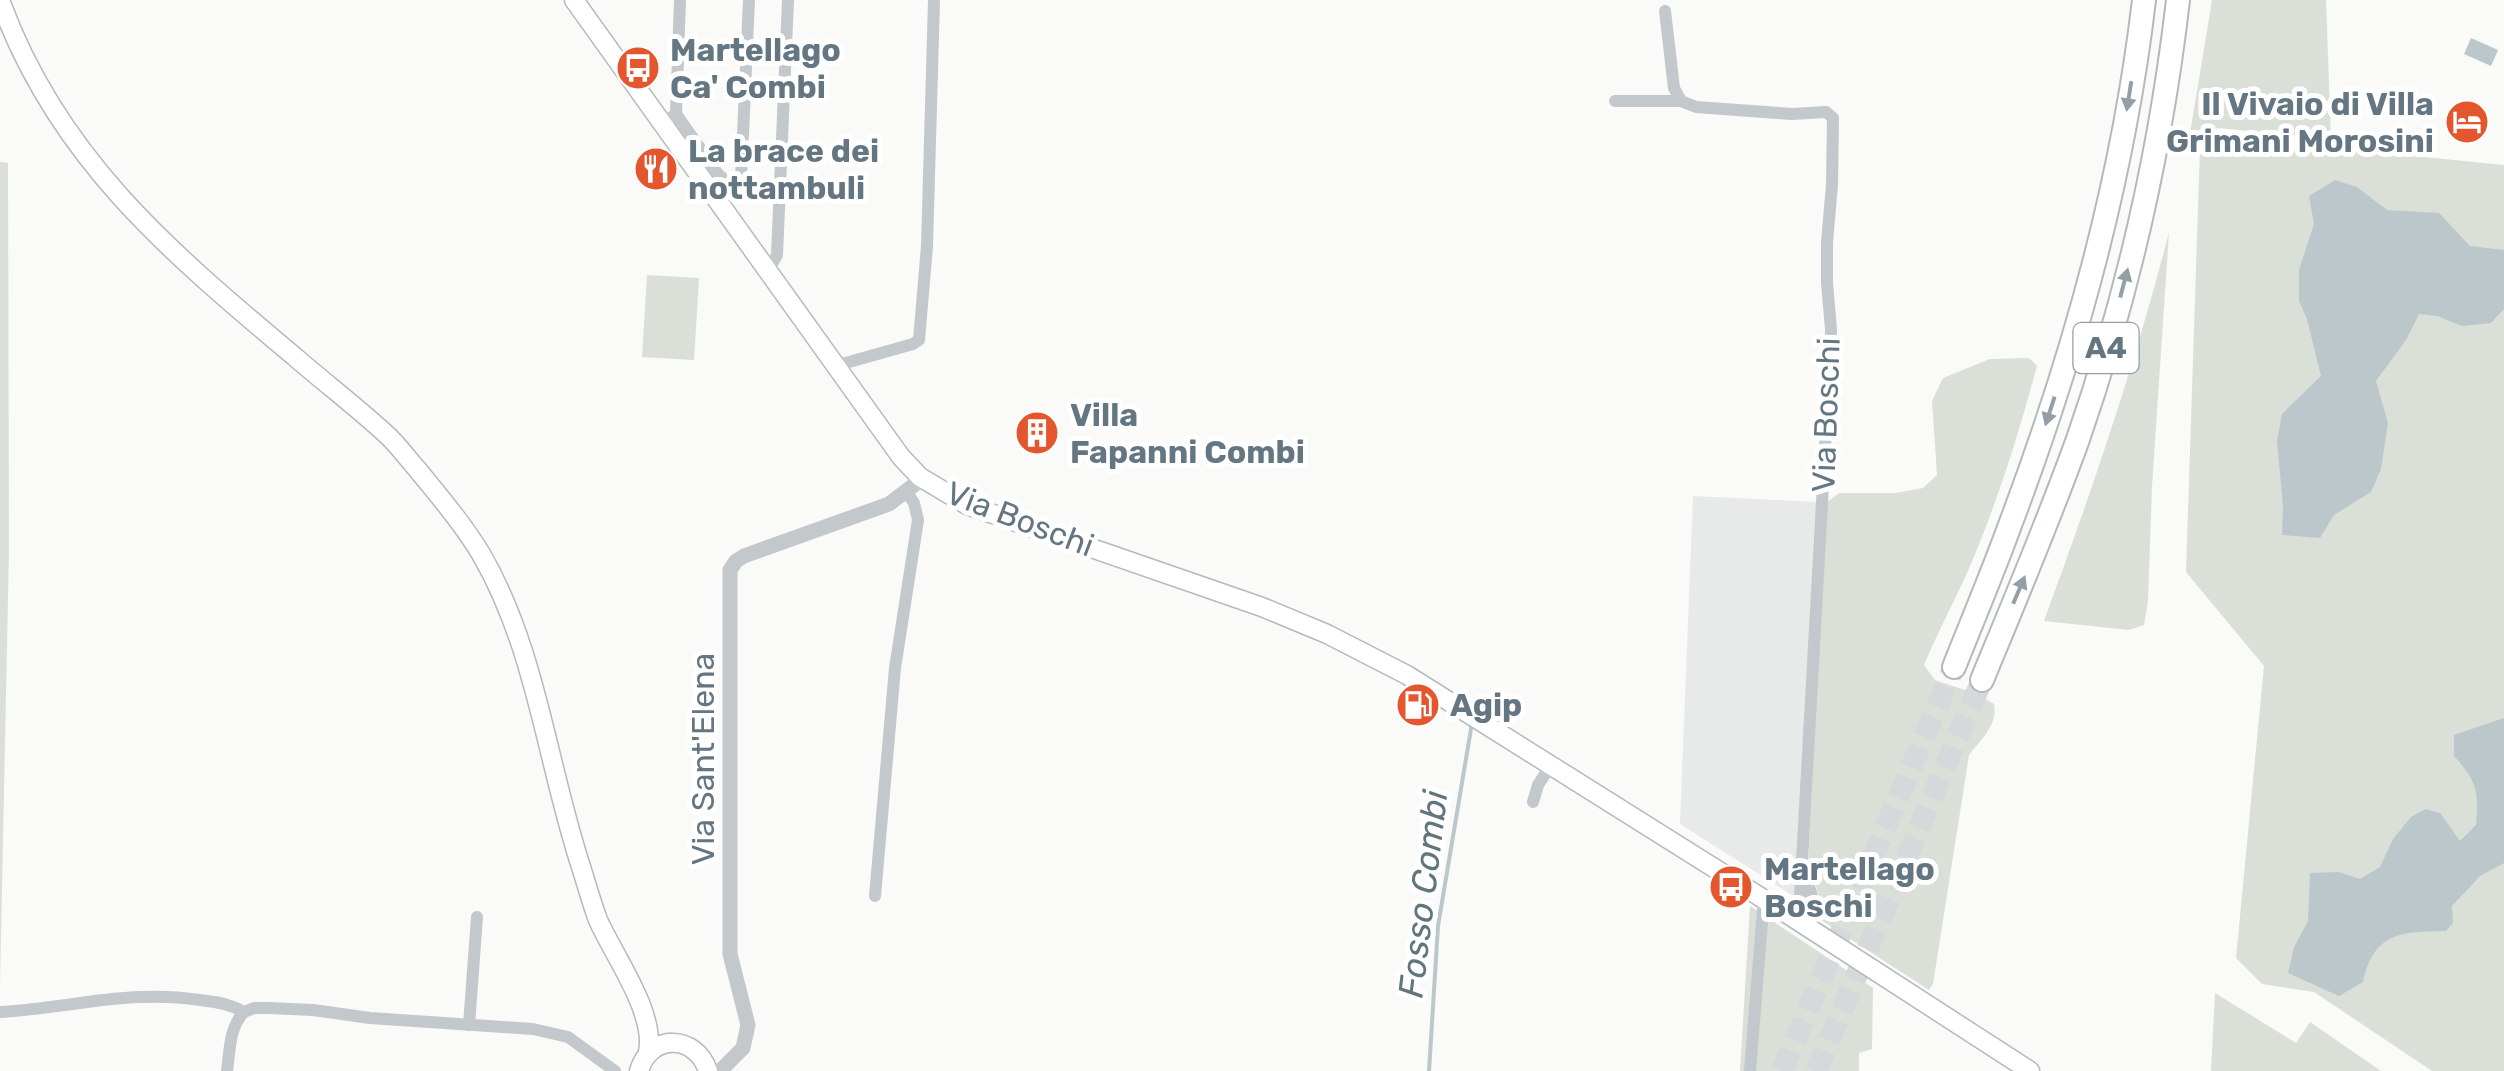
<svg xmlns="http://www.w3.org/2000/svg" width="2504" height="1071" viewBox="0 0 2504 1071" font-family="Rubik,sans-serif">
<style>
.built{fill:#e8e9e9}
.green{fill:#dadfd7}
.water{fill:#bbc7cb}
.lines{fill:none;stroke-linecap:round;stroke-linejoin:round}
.stream{stroke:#bbc7cb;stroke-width:4}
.motorway-tunnel{stroke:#d5d9db;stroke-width:22;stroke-dasharray:22 11;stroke-linecap:butt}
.secondary-casing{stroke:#b3babf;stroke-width:21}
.motorway-casing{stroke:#b4b9bd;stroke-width:26}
.minor{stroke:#c3c8cc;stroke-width:12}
.tertiary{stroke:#c3c8cc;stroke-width:15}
.secondary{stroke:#fff;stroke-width:18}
.motorway{stroke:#fff;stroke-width:22}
.oneway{fill:#939fa8}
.labels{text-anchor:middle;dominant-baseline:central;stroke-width:10;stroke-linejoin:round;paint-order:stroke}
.shield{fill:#fff;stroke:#939fa8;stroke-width:2.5}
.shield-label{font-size:30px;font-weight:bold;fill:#657683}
.poi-label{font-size:32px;font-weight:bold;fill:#657683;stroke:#fff;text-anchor:start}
.street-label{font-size:32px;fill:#657683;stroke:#fff}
.water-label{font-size:35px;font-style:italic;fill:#60757c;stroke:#fff}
</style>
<rect width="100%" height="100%" fill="#fafaf8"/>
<polygon class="built" points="1693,496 1817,502 1795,897 1680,824"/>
<g class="green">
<polygon points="2212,0 2326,0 2331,139 2218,128 2200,135 2188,146"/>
<polygon points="2200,148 2374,152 2504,165 2504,1071 2432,1071 2314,992 2262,984 2236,958 2264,666 2186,572"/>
<polygon points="0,162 8,163 9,548 0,985"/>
<path d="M 2169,232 L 2152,486 L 2148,601 L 2144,625 L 2129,630 L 2044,621 C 2091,493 2135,365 2169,232 Z"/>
<polygon points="647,275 699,278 694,360 642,357"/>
<path d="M 2029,358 L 2037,366 C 2018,436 1996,507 1967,573 C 1953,604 1937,634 1924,665 L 1935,680 L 1974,693 L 1994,704 C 1998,725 1981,739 1969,755 L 1933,984 L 1929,990 L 1818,918 L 1819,895 L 1808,866 L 1826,503 L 1839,493 L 1896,493 L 1923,488 L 1937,475 L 1932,401 L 1943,378 L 1990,359 Z"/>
<polygon points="1750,906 1873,988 1872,1049 1859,1053 1859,1071 1740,1071"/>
<polygon points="2215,993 2296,1043 2310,1022 2381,1071 2211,1071"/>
</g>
<g class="water">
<polygon points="2471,38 2498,50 2491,66 2464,54"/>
<polygon points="2335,180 2357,187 2387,210 2439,213 2470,246 2504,250 2504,309 2491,323 2462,326 2437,316 2419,314 2406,340 2376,381 2388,423 2381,469 2371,492 2334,515 2320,538 2282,535 2283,506 2277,441 2282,414 2321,376 2307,319 2299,301 2299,270 2314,224 2309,196"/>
<path d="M 2504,718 L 2504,863 L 2480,876 L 2452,906 L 2453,923 L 2446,931 C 2402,932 2374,931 2363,982 L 2339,996 L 2288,973 L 2294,947 L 2308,921 L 2310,873 L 2339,872 L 2360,879 L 2380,867 L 2393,839 L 2411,817 L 2426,809 L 2440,813 L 2460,841 L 2476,825 C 2479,792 2477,781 2454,756 L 2454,735 Z"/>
</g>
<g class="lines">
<polyline class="stream" points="1429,1071 1438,926 1472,723"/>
<g class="motorway-tunnel">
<polyline points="1782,1071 1954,667"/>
<polyline points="1816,1071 1982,680"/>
</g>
<defs>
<g id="secondary">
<path d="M 0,0 C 57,158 170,252 295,357 C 325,383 358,408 387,435 C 398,445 407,458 417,469 C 439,496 463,524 481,554 C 537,650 547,765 582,870 C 587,886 592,904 598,920 C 614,956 656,1013 648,1052"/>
<polyline points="574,0 901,457 920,477 967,505 1262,607 1327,634 1407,675 1792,917 2030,1071"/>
<path d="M 639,1071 C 650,1033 696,1034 708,1071"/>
</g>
<g id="motorway">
<path d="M 1954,667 C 1973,619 1993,572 2010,525 C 2074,356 2123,180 2144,0"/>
<path d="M 1982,680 C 2015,600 2049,520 2078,439 C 2127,298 2161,148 2178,0"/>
</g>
</defs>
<use href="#secondary" class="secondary-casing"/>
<use href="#motorway" class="motorway-casing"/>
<g class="minor">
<polyline points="1665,11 1674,88 1681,101"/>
<polyline points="1615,101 1681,101 1696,107 1792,114 1826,112 1833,118 1832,185 1827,242 1827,283 1831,329 1830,359 1800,897 1799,905 1792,917"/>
<polyline points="676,114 680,0"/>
<polyline points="664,123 676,114 718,174 727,182 736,182 741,179 749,0"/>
<polyline points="767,268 773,262 777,255 788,0"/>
<polyline points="837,367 842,364 913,344 919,340 927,246 934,0"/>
<polyline points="1533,802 1538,785 1551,765"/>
<polyline points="875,896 895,668 918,520 914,503 906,491"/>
<path d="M 1804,925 C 1819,900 1813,899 1804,874"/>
<path d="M 0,1012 C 71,1008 128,989 200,1000 C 217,1002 230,1004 244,1012 L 254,1008 L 268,1008 L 313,1010 L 370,1018 L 533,1029 L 568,1037 L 615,1071"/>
<polyline points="469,1025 477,917"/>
<path d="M 227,1071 C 230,1050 229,1028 244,1012"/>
<polyline points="1750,1071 1763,910 1768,902"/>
</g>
<polyline class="tertiary" points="720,1071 743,1048 748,1025 730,954 730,570 736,561 744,556 889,504 914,485 920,477"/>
<use href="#secondary" class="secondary"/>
<use href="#motorway" class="motorway"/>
</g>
<defs><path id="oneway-solid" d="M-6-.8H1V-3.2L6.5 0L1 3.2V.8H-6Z" transform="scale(2.5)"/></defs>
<g class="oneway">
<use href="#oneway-solid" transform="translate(2129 96) rotate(99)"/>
<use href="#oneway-solid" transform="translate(2124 283) rotate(-75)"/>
<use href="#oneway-solid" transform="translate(2050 411) rotate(108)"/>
<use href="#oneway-solid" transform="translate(2019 590) rotate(-67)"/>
</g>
<defs>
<symbol id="bus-disc" viewBox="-11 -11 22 22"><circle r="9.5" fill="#e4572e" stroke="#fff"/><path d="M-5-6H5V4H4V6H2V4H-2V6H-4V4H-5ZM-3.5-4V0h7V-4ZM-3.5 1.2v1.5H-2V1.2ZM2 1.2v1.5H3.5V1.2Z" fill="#fff"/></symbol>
<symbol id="hotel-disc" viewBox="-11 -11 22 22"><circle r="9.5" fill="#e4572e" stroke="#fff"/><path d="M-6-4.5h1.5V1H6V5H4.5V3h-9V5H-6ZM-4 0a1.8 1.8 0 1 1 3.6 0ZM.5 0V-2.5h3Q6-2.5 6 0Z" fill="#fff"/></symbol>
<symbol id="restaurant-disc" viewBox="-11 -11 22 22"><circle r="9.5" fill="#e4572e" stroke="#fff"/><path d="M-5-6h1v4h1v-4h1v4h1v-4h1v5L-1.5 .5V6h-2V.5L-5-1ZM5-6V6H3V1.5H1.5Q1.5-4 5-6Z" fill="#fff"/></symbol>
<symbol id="building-disc" viewBox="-11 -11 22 22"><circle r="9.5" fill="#e4572e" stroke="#fff"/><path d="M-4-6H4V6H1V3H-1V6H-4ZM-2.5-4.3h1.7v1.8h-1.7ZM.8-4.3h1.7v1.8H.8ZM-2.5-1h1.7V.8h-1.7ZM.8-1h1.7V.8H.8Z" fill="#fff"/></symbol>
<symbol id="fuel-disc" viewBox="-11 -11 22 22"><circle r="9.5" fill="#e4572e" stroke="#fff"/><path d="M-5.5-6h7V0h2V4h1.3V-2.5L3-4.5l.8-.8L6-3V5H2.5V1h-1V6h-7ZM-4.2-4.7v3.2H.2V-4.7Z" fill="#fff"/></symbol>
</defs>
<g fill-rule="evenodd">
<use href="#bus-disc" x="613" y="43" width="50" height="50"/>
<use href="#hotel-disc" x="2442" y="97" width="50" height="50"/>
<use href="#restaurant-disc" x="631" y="144" width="50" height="50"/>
<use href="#building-disc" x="1012" y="408" width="50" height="50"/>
<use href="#fuel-disc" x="1393" y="680" width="50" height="50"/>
<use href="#bus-disc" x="1706" y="862" width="50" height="50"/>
</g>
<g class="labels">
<rect class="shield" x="2073.5" y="323" width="65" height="50" rx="8"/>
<g class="shield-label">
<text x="2106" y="348">A4</text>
</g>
<g class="poi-label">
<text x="670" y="50">Martellago<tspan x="670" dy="37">Ca' Combi</tspan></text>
<text x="2434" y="104" text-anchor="end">Il Vivaio di Villa<tspan x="2434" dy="37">Grimani Morosini</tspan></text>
<text x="688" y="151">La brace dei<tspan x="688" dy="37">nottambuli</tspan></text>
<text x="1070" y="415">Villa<tspan x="1070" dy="37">Fapanni Combi</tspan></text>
<text x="1450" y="705">Agip</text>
<text x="1764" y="869">Martellago<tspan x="1764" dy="37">Boschi</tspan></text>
</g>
<g class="street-label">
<text transform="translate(1826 415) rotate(-88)">Via Boschi</text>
<text transform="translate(1020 519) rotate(21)">Via Boschi</text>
<text transform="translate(703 759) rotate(-90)">Via Sant'Elena</text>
</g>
<g class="water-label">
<text transform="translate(1423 894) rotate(-83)">Fosso Combi</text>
</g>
</g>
</svg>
